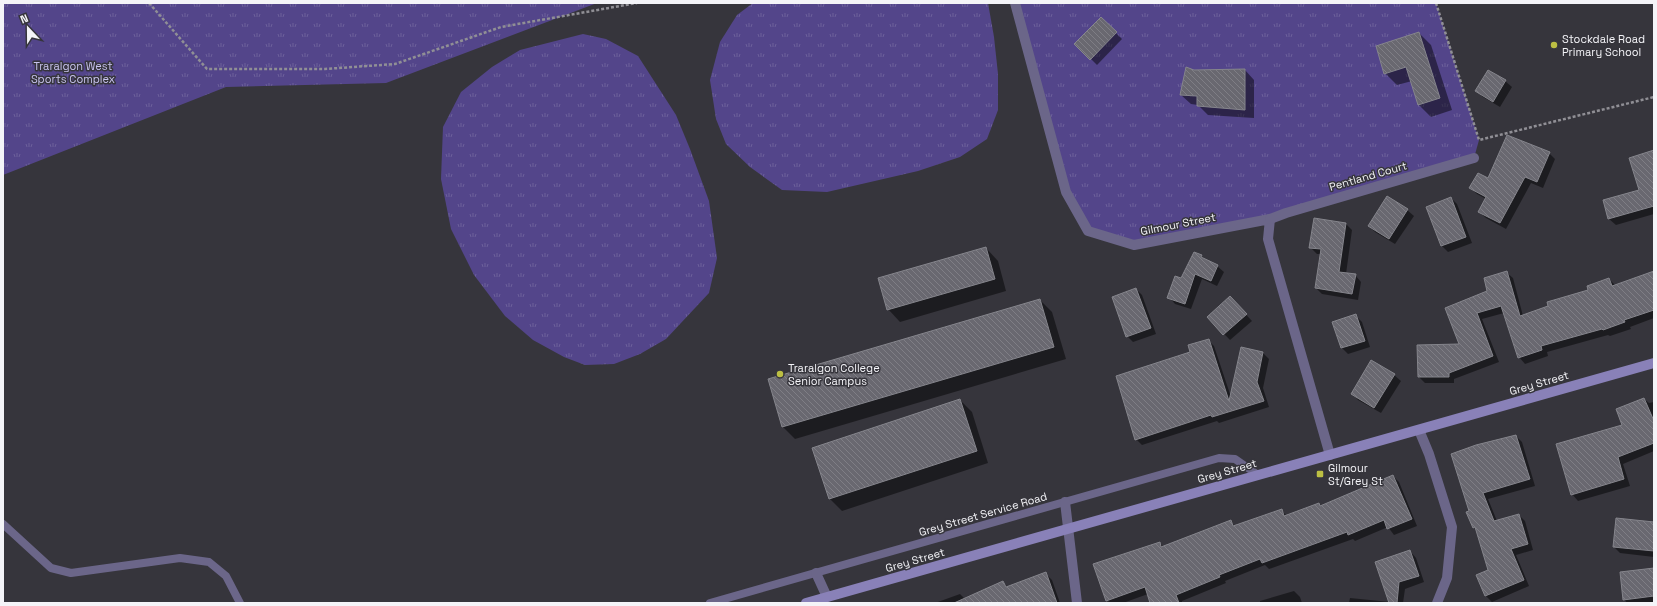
<svg xmlns="http://www.w3.org/2000/svg" width="1657" height="606" viewBox="0 0 1657 606" font-family="'Space Grotesk',sans-serif">
<style>
.grass{fill:url(#grass-tufts)}
.shadow{fill:#0007}
.building{fill:url(#building-back-hatch);stroke:#85858c}
.lines{fill:none;stroke-linecap:round;stroke-linejoin:round}
.path{stroke:#908f95;stroke-width:2.5;stroke-dasharray:3 2;stroke-linecap:butt}
.lane{stroke:#6b6689;stroke-width:8}
.street{stroke:#6b6689;stroke-width:10}
.secondary{stroke:#8981b8;stroke-width:10}
.poi-dot{fill:#bcbf43;stroke:#36353c;stroke-width:1.5}
.labels{text-anchor:middle;dominant-baseline:central;stroke-width:3;stroke-linejoin:round;paint-order:stroke}
.poi-label{font-size:11px;fill:#f4f4f8;stroke:#36353c;text-anchor:start}
.park-label{font-size:11px;fill:#c8c3ee;stroke:#36353c}
.street-label{font-size:11px;fill:#f4f4f8;stroke:#36353c}
</style>
<defs>
<pattern id="grass-tufts" width="24" height="20" patternUnits="userSpaceOnUse"><rect width="24" height="20" fill="#53458a"/><path d="M3 7l-1-3M5 7V3M7 7l1-3M15 17l-1-3M17 17v-4M19 17l1-3" fill="none" stroke="#6c609b"/></pattern>
<pattern id="building-back-hatch" width="6" height="6" patternUnits="userSpaceOnUse"><rect width="6" height="6" fill="#696870"/><path d="M-1 5l2 2M0 0l6 6M5-1l2 2" fill="none" stroke="#7f7e85"/></pattern>
</defs>
<rect width="100%" height="100%" fill="#36353c"/>
<g class="grass">
<polygon points="3,3 597,3 386,83 226,87 3,175"/>
<polygon points="753,3 988,3 994,37 998,74 998,110 987,139 960,157 918,171 827,192 782,190 750,167 726,144 716,119 710,80 720,42 737,15"/>
<polygon points="1015,3 1436,3 1479,140 1474,158 1286,213 1134,245 1088,231 1066,192"/>
<polygon points="583,34 606,39 638,56 676,115 690,149 709,201 717,258 709,293 666,339 640,354 614,364 585,365 564,357 533,340 505,316 474,275 451,229 441,179 443,127 461,92 492,67 520,50"/>
</g>
<g class="shadow">
<polygon points="1101,18 1122,39 1097,65 1076,44"/>
<polygon points="1419,33 1431,45 1452,110 1431,117 1419,105 1412,81 1397,85 1385,73"/>
<polygon points="1187,69 1194,71 1245,70 1254,80 1254,118 1208,115 1198,105 1191,104 1181,95"/>
<polygon points="1488,71 1505,81 1512,87 1500,107 1483,97 1477,91"/>
<polygon points="1654,151 1654,214 1616,225 1609,219 1604,201 1640,190"/>
<polygon points="1549,153 1555,159 1543,188 1531,183 1506,229 1486,218 1479,212 1486,199 1477,194 1471,188"/>
<polygon points="1451,198 1457,204 1472,243 1448,252 1442,246 1427,207"/>
<polygon points="1407,210 1414,216 1395,244 1375,232 1369,226"/>
<polygon points="1315,219 1346,224 1352,230 1346,274 1355,275 1361,282 1358,300 1322,294 1316,288 1321,254 1317,254 1310,247"/>
<polygon points="986,248 998,261 1006,291 900,322 888,309"/>
<polygon points="1201,256 1206,261 1217,266 1224,272 1217,286 1202,279 1191,309 1175,304 1169,297"/>
<polygon points="1506,272 1513,278 1523,316 1590,291 1609,279 1616,286 1654,274 1654,318 1630,327 1631,329 1610,336 1608,335 1547,352 1548,356 1525,364 1519,357 1504,313 1482,319 1499,362 1454,379 1454,383 1425,383 1419,377 1461,345 1446,308 1489,292"/>
<polygon points="1136,289 1142,295 1156,334 1133,342 1127,336"/>
<polygon points="1040,300 1052,312 1066,359 795,439 783,427 769,380"/>
<polygon points="1236,304 1252,321 1230,340 1208,317"/>
<polygon points="1356,316 1362,322 1370,347 1348,354 1342,348"/>
<polygon points="1208,340 1214,346 1231,397 1263,353 1269,359 1263,388 1269,407 1219,423 1217,421 1142,445 1136,439 1192,353"/>
<polygon points="1394,375 1401,381 1381,413 1358,400 1352,393"/>
<polygon points="1644,399 1649,403 1654,402 1654,451 1623,464 1630,486 1578,501 1572,494"/>
<polygon points="960,400 972,412 988,463 842,511 830,499"/>
<polygon points="1516,436 1522,442 1535,486 1488,499 1497,521 1519,515 1525,521 1533,550 1516,555 1529,586 1492,602 1485,595 1489,571 1477,531 1474,527 1471,511"/>
<polygon points="1393,476 1399,482 1417,526 1394,535 1388,527 1355,541 1353,539 1269,569 1265,565 1225,581 1226,583 1182,601 1182,603 1151,603 1148,594 1123,603 1110,603 1107,600 1159,543 1164,547 1230,522 1235,526 1281,510 1287,516 1319,504 1321,507"/>
<polygon points="1654,523 1654,557 1620,553 1614,547"/>
<polygon points="1410,551 1416,558 1424,582 1405,589 1403,603 1349,603 1350,598 1390,602"/>
<polygon points="1654,569 1654,603 1627,603 1624,599"/>
<polygon points="1045,573 1052,580 1060,603 935,603 960,594 965,599 1003,583 1008,587"/>
<polygon points="1294,591 1300,597 1302,603 1260,603 1260,601"/>
</g>
<g class="building">
<polygon points="1101,17 1117,32 1090,60 1074,44"/>
<polygon points="1419,32 1440,98 1418,105 1406,67 1384,74 1376,46"/>
<polygon points="1186,67 1194,70 1245,69 1245,110 1197,106 1197,96 1180,95"/>
<polygon points="1488,70 1506,80 1493,102 1475,91"/>
<polygon points="1507,135 1550,152 1537,182 1525,177 1500,223 1478,212 1486,197 1469,188 1478,173 1488,178"/>
<polygon points="1654,150 1654,206 1608,219 1603,200 1639,190 1629,158"/>
<polygon points="1387,196 1408,209 1389,239 1368,226"/>
<polygon points="1451,197 1466,237 1441,246 1426,207"/>
<polygon points="1314,218 1346,223 1339,272 1356,274 1352,294 1315,288 1321,249 1309,248"/>
<polygon points="986,247 995,279 887,310 878,278"/>
<polygon points="1194,252 1202,255 1201,257 1218,265 1211,281 1195,274 1185,304 1167,298 1175,276 1181,278"/>
<polygon points="1507,271 1520,316 1548,306 1547,302 1588,290 1587,286 1609,278 1612,286 1654,271 1654,310 1624,320 1625,322 1603,330 1602,329 1541,346 1542,350 1518,358 1501,306 1477,313 1493,356 1449,373 1449,377 1418,377 1417,345 1459,344 1445,308 1487,291 1484,278"/>
<polygon points="1136,288 1151,328 1126,337 1112,297"/>
<polygon points="1230,296 1247,314 1223,335 1207,317"/>
<polygon points="1040,299 1054,347 782,427 768,379"/>
<polygon points="1356,314 1365,341 1341,348 1332,322"/>
<polygon points="1209,339 1229,401 1241,347 1263,352 1257,382 1264,401 1212,417 1211,415 1135,440 1116,376 1190,352 1188,345"/>
<polygon points="1371,360 1395,374 1374,408 1351,394"/>
<polygon points="1644,398 1654,421 1654,443 1618,457 1624,479 1571,495 1556,444 1622,425 1616,409"/>
<polygon points="960,399 977,451 829,499 812,448"/>
<polygon points="1516,435 1530,479 1483,493 1494,521 1519,514 1528,544 1511,549 1524,580 1485,596 1476,575 1488,570 1475,527 1473,528 1466,512 1469,511 1451,454 1476,445"/>
<polygon points="1393,475 1412,519 1387,529 1384,520 1348,535 1347,532 1262,563 1260,559 1219,575 1220,577 1176,595 1179,603 1150,603 1145,587 1106,601 1093,564 1160,542 1161,547 1231,520 1233,526 1282,509 1284,516 1319,503 1320,506"/>
<polygon points="1616,518 1654,522 1654,551 1613,547"/>
<polygon points="1410,550 1419,576 1399,582 1397,603 1389,603 1375,562"/>
<polygon points="1654,568 1654,596 1623,600 1620,572"/>
<polygon points="1046,572 1057,603 954,603 1003,581 1006,587"/>
</g>
<g class="lines">
<g class="path">
<polyline points="149,3 207,69 325,69 395,64 501,27 637,3"/>
<polyline points="1436,3 1479,140 1654,97"/>
</g>
<g class="lane">
<polyline points="3,524 51,568 71,573 180,558 209,562 226,576 240,603"/>
<polyline points="710,603 1219,458 1235,459 1258,475"/>
</g>
<g class="street">
<polyline points="1015,3 1066,192 1088,231 1134,245 1270,219 1268,239 1330,455"/>
<polyline points="1270,219 1286,213 1474,158"/>
<polyline points="1419,430 1429,454 1452,527 1447,578 1437,603"/>
<polyline points="1065,502 1077,603"/>
<polyline points="816,573 827,597"/>
</g>
<polyline class="secondary" points="806,603 1654,363"/>
</g>
<g class="poi-dot">
<circle cx="1554" cy="45" r="4"/>
<circle cx="780" cy="374" r="4"/>
<rect x="1316" y="470" width="8" height="8" rx="2"/>
</g>
<g class="labels">
<g class="poi-label">
<text x="1562" y="39">Stockdale Road<tspan x="1562" dy="13">Primary School</tspan></text>
<text x="788" y="368">Traralgon College<tspan x="788" dy="13">Senior Campus</tspan></text>
<text x="1328" y="468">Gilmour<tspan x="1328" dy="13">St/Grey St</tspan></text>
</g>
<g class="park-label">
<text x="73" y="66">Traralgon West<tspan x="73" dy="13">Sports Complex</tspan></text>
</g>
<g class="street-label">
<text transform="translate(1368 176) rotate(-16)">Pentland Court</text>
<text transform="translate(1178 224) rotate(-11)">Gilmour Street</text>
<text transform="translate(1539 383) rotate(-16)">Grey Street</text>
<text transform="translate(1227 471) rotate(-16)">Grey Street</text>
<text transform="translate(983 514) rotate(-16)">Grey Street Service Road</text>
<text transform="translate(915 560) rotate(-16)">Grey Street</text>
</g>
</g>
<rect width="1657" height="606" fill="none" stroke="#f4f4f8" stroke-width="8"/>
<g transform="translate(28 28) rotate(338)" stroke="#36353c" stroke-width="3" paint-order="stroke">
<path d="M0-3L7 15L0 10L-7 15Z" fill="#f4f4f8"/>
<text y="-6" font-size="11" font-weight="bold" text-anchor="middle" fill="#f4f4f8">N</text>
</g>
</svg>
